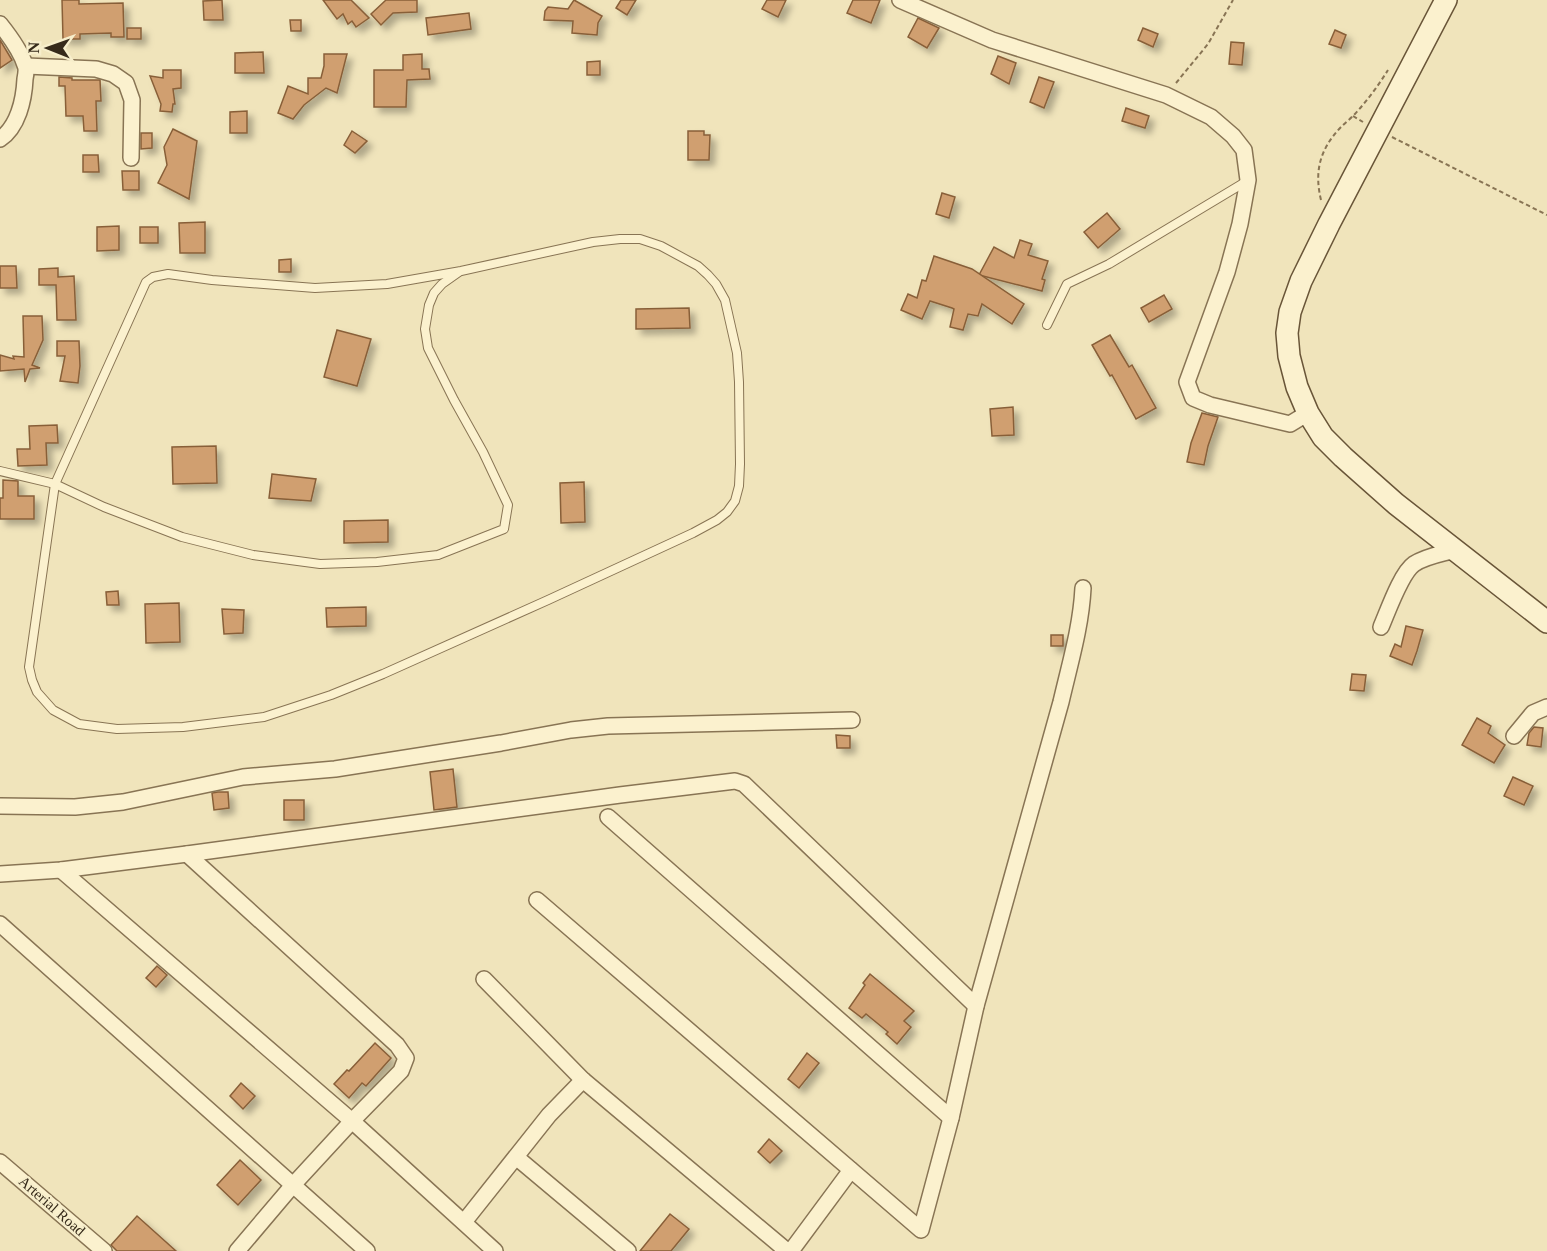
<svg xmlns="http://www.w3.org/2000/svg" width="1547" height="1251" viewBox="0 0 1547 1251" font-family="Georgia,serif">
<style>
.building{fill:#d09f6f;stroke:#885f39;stroke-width:1.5;filter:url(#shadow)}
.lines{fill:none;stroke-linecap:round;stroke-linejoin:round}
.lane-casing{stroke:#887454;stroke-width:10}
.street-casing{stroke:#887454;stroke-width:18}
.secondary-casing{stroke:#695538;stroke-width:24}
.path{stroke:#887454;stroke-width:2;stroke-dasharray:4.5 3;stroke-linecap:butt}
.lane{stroke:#fbf1ce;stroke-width:8}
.street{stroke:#fbf1ce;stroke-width:15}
.secondary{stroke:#fbf1ce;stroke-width:21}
.labels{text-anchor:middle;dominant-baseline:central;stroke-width:4.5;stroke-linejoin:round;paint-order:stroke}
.street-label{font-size:15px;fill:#362a1a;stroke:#f7eecb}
</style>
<defs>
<filter id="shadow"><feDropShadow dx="5.5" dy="5.5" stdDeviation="3" flood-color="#0004"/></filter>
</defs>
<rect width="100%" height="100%" fill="#f0e4bb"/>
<g class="building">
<polygon points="62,0 79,0 79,4 123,3 124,37 111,37 111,33 80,34 80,39 63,39"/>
<polygon points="222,0 223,20 204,20 203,1"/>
<polygon points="323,0 351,0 369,18 356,27 352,21 348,24 343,14 337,19"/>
<polygon points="386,0 417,0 417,12 393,13 381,25 371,14"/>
<polygon points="574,0 602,16 598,23 597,35 572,33 573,21 544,20 545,11 548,7 568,9"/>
<polygon points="621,0 636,0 627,15 616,8"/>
<polygon points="767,0 786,0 778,17 762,9"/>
<polygon points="853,0 880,0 871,23 847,13"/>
<polygon points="469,13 471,29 428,35 426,18"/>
<polygon points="918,18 939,28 927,48 908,37"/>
<polygon points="290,20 301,20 301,31 291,31"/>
<rect x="127" y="28" width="14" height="11"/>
<polygon points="1143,28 1158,34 1153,47 1138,40"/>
<polygon points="1335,30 1346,35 1341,48 1329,44"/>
<polygon points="0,40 12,60 0,68"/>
<polygon points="1231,42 1244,43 1242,65 1229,64"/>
<polygon points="263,52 264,73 235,73 235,53"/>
<polygon points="324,54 347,54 337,93 326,88 304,105 293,119 278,113 288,86 308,94 308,78 321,78 324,66"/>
<polygon points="422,54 422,69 429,69 430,79 407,80 406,107 374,107 374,70 403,70 403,55"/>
<polygon points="998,56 1016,63 1009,84 991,74"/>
<polygon points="600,61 600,75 587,75 587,62"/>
<polygon points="163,70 181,70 181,88 173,89 175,104 173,104 172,112 160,111 161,104 150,76 163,78"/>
<polygon points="59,77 72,78 72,80 100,80 101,101 96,101 97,131 84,131 83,116 66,116 65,86 59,86"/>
<polygon points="1039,77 1054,82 1044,108 1030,102"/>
<polygon points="1126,108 1149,116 1145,128 1122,121"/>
<polygon points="247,111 247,133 230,133 230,112"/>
<polygon points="173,129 197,141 189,199 158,183 167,165 164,147"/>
<polygon points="352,131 367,141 355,153 344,145"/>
<polygon points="688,131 704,131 704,135 710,135 709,160 688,160"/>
<polygon points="141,133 152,133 152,148 141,149"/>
<polygon points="83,155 98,155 99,172 83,172"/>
<polygon points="122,171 139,171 139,190 123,190"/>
<polygon points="942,193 955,197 949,218 936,214"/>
<polygon points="1107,213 1120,229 1098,248 1084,232"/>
<polygon points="205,222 205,253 180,253 179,223"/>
<polygon points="119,226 119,250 97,251 97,227"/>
<rect x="140" y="227" width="18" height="16"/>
<polygon points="1020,240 1032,244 1028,255 1048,261 1042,279 1045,280 1042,291 979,275 994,247 1014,258"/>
<polygon points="934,256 972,269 1024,304 1012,324 982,304 978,316 968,314 963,330 950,327 954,309 952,308 930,301 922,319 901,310 908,294 917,298 922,280 926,281"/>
<polygon points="291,259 291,272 279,272 279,260"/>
<polygon points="0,266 16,266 17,288 0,288"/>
<polygon points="58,268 58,277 74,276 76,320 57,320 56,285 39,285 39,269"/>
<polygon points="1164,295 1172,309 1149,322 1141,308"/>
<polygon points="689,308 690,328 636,329 636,309"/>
<polygon points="23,316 42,316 43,340 32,365 40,368 30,369 25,382 24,369 0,371 0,355 14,359 13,356 24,357"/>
<polygon points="337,330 371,339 357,386 324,377"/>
<polygon points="1110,335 1129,367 1132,365 1156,408 1136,419 1112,375 1110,376 1092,345"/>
<polygon points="57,341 79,341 80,366 78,383 60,381 65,356 57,356"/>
<polygon points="1013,407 1014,435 992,436 990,409"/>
<polygon points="1202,413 1218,417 1208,446 1204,465 1187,462 1191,443"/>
<polygon points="57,425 58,443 46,443 47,465 18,466 17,449 30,449 29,426"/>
<polygon points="216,446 217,483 173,484 172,447"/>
<polygon points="272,474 316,479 311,501 269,498"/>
<polygon points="3,480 18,481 18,496 34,496 34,519 0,519 0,498 3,498"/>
<polygon points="584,482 585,522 561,523 560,483"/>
<polygon points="388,520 388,542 344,543 344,521"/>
<polygon points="118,591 119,605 107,605 106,592"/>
<polygon points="179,603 180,642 146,643 145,604"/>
<polygon points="366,607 366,626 327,627 326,608"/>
<polygon points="222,609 244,610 243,633 224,634"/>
<polygon points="1406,626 1423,630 1417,651 1412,665 1390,656 1395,644 1401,647"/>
<rect x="1051" y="635" width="12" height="11"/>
<polygon points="1352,674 1366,675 1364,691 1350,690"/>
<polygon points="1477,718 1491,726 1488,733 1505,745 1494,763 1462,745"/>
<polygon points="1534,727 1543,728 1541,747 1527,745 1529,733"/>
<polygon points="836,735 850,736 850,748 837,748"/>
<polygon points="453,769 457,807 434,810 430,772"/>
<polygon points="1513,777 1533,786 1524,805 1504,796"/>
<polygon points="218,792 228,792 229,808 214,810 212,793"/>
<rect x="284" y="800" width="20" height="20"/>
<polygon points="157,966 167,975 156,987 146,978"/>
<polygon points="870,974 914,1011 904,1021 911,1027 897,1044 886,1034 888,1032 866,1014 862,1018 849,1008 865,985 863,983"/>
<polygon points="375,1043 391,1058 366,1086 362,1083 349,1098 334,1084 347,1070 349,1071"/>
<polygon points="807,1053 819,1063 799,1088 788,1079"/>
<polygon points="241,1083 255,1096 243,1109 230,1096"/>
<polygon points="769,1139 782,1151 770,1163 758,1152"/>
<polygon points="240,1160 261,1180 238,1205 217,1185"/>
<polygon points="670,1214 689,1229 671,1251 640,1251"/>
<polygon points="137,1216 176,1251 117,1251 111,1245"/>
</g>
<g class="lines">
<defs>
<g id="lane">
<polygon points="620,239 640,239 661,246 698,266 708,275 716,284 725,300 737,353 739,382 740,464 739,486 735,501 727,512 717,520 693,533 548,600 383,674 331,695 264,717 183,727 117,729 79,724 53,710 37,692 32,680 29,667 55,484 146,282 153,277 168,274 212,280 315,288 387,284 461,271 593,242"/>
<polyline points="1047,325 1067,284 1109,264 1247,181"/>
<polyline points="0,471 55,484 104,507 182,537 253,555 320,564 377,562 438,555 504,529 508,505 483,452 454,400 428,348 425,329 429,305 434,293 442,284 459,272"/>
</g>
<g id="street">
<polyline points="900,0 992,40 1166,95 1211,117 1233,136 1244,150 1248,180 1240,224 1227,272 1187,382 1193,398 1210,405 1290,424 1308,413"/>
<path d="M 0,24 C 8,34 21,52 25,65 C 27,69 26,74 25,79 C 24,100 18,127 0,139"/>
<polyline points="26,66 96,69 113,74 126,83 132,100 131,158"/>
<path d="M 1381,627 C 1388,611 1401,573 1414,564 C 1426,556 1441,554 1455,550"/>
<polyline points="1514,736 1533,713 1547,707"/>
<polyline points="0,806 75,807 123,802 243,777 335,769 501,743 571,730 608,726 852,720"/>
<polyline points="608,817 951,1118"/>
<polyline points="187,854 397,1045 406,1058 401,1071 352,1121 293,1185 237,1251"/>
<polyline points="61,870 352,1121 495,1251"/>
<polyline points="0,874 61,870 187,854 620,795 735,781 744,784 976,1006"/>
<path d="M 537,900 L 921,1230 L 951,1118 L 976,1006 L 1061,702 C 1070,663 1081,627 1083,588"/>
<polyline points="0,924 367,1251"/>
<polyline points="484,979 583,1080 787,1251"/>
<polyline points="516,1157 628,1251"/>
<polyline points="0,1162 104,1251"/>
<polyline points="464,1222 549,1115 583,1080"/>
<polyline points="791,1251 851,1170"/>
</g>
<polyline id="secondary" points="1446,0 1329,224 1301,281 1290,312 1287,333 1289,356 1297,387 1308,413 1323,437 1343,457 1396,504 1547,622"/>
</defs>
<use href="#lane" class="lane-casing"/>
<use href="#street" class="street-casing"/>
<use href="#secondary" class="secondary-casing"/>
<g class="path">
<polyline points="1176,83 1208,44 1233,0"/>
<polyline points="1353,116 1363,122"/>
<polyline points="1392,137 1547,215"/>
<path d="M 1321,200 C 1314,171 1320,149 1341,127 C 1345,123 1350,119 1354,115 C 1367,101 1378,86 1388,70"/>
</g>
<use href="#lane" class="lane"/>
<use href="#street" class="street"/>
<use href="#secondary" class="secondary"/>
</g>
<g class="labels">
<g class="street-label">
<text transform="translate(52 1206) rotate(41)">Arterial Road</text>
</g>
</g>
<g transform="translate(48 48) rotate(271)" stroke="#f7eecb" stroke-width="4.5" paint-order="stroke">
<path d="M0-4.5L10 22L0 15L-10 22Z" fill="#362a1a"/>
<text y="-9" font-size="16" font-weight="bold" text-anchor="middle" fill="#362a1a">N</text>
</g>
</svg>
